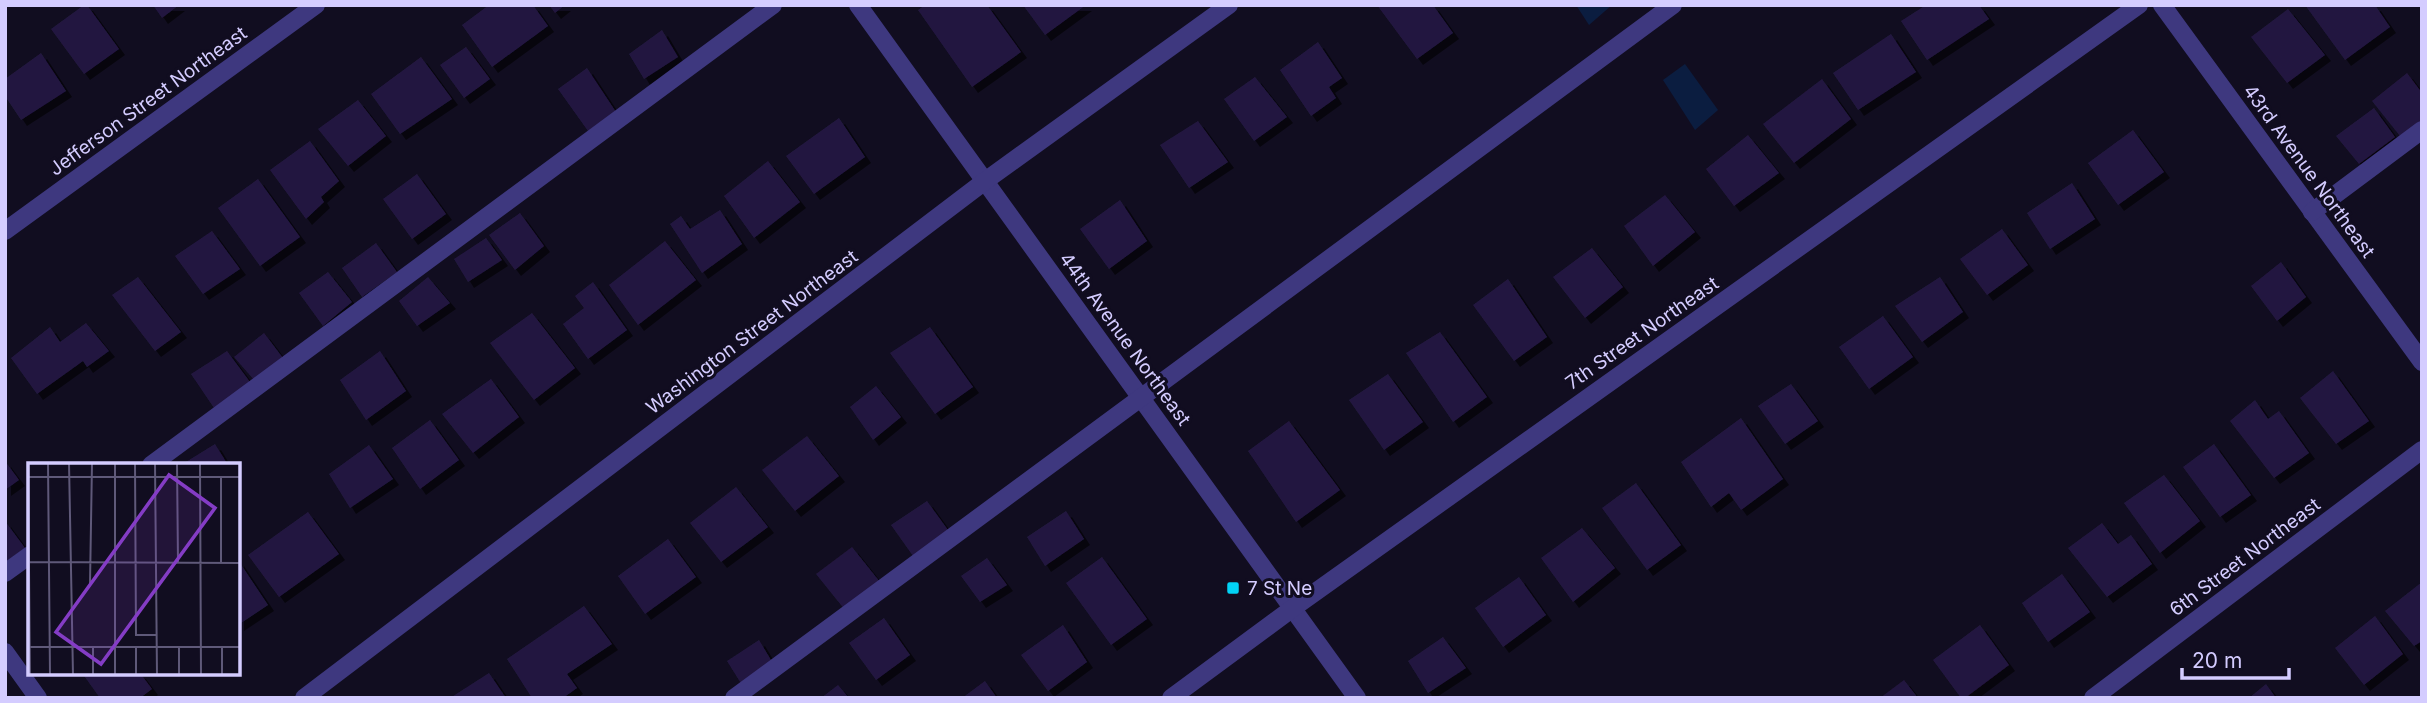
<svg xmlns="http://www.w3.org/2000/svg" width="2427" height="703" viewBox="0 0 2427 703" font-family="Inter,sans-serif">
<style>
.water{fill:#0b1d40}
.building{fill:#231940;filter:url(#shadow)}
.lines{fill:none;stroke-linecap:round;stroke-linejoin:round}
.minor{stroke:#3e387f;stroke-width:18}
.poi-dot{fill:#02d2f5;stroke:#110d20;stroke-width:2.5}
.labels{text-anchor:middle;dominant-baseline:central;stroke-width:6;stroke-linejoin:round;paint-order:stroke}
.street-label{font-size:19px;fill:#d4ccff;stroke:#110d20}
.poi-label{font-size:19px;fill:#d4ccff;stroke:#110d20;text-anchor:start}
.inset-road{fill:none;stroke:#5f5979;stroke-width:2}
.view{fill:#843cc5;fill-opacity:0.15;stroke:#843cc5;stroke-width:3.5}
.inset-edge{fill:none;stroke:#d4ccff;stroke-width:3.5}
</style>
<defs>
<filter id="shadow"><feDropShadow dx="6" dy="6" stdDeviation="0" flood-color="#0009"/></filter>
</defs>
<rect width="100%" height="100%" fill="#110d20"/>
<g class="water">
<polygon points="1576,5 1612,5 1589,25"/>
<polygon points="1685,64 1718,110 1695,130 1663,80"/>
</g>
<g class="building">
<polygon points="84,5 87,5 119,49 84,74 51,29"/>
<polygon points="153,5 179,5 162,18"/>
<polygon points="489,5 533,5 548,26 492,67 462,25"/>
<polygon points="549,5 565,5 555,13"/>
<polygon points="925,5 987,5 1021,52 972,87 918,10"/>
<polygon points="1023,5 1086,5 1045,35"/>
<polygon points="1377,5 1433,5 1453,33 1417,59"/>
<polygon points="1926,5 1979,5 1989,19 1927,60 1901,21"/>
<polygon points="2305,5 2375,5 2390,27 2345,60"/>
<polygon points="2288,9 2325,55 2287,83 2251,37"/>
<polygon points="662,30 678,57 644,79 629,54"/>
<polygon points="1891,34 1916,72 1858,110 1833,73"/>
<polygon points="1318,42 1342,78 1329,87 1336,98 1311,116 1280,70"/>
<polygon points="466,47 490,79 464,98 440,65"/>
<polygon points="41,53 66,91 21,120 5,96 5,79"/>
<polygon points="421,57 452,99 400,134 371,94"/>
<polygon points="587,68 616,112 588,131 558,89"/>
<polygon points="2407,73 2422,93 2422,121 2400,136 2372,101"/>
<polygon points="1255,77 1287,117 1254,141 1224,99"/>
<polygon points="1822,79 1851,119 1794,163 1763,124"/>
<polygon points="358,100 386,136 348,166 318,129"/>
<polygon points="2374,108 2395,137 2359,164 2336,136"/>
<polygon points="839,118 865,157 814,194 786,156"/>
<polygon points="1198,121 1228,162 1189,188 1160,145"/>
<polygon points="2133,130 2164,172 2118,205 2088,163"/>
<polygon points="1748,135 1779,173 1734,206 1706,169"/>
<polygon points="310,141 339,181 321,197 324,202 306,219 270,170"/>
<polygon points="768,161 800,202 754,238 724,196"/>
<polygon points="417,174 446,214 412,239 383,199"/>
<polygon points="258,179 300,237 260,266 218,208"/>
<polygon points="2072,183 2095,219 2050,249 2027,213"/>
<polygon points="1665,195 1695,232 1653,266 1624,226"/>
<polygon points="1120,200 1147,241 1109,269 1080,229"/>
<polygon points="720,210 742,244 702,273 670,224 681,216 690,229"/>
<polygon points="520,213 544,246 515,270 489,235"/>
<polygon points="2002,229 2028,265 1987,295 1960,259"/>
<polygon points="212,231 240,269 203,294 175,256"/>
<polygon points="486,238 502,260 468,282 454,259"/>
<polygon points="665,241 696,280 638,325 609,285"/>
<polygon points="376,243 397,272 362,297 342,268"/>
<polygon points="1592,248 1623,287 1585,318 1553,277"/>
<polygon points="2281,262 2306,297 2277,321 2251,286"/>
<polygon points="328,272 352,302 323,326 299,293"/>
<polygon points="138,277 181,332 155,351 112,295"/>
<polygon points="428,277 450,303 417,326 399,301"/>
<polygon points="1940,277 1963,312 1922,342 1895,306"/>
<polygon points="1508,279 1547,337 1514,361 1473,305"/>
<polygon points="593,282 627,330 588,359 563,324 584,308 575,296"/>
<polygon points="532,313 575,368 534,400 490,343"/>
<polygon points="1883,316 1913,357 1869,389 1839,347"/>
<polygon points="86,323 109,351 87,367 83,361 37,394 11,358 50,327 60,342"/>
<polygon points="930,327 973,387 935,414 890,353"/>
<polygon points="1440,332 1487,397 1453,422 1406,353"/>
<polygon points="264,333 283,358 255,381 234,357"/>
<polygon points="227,351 250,382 214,408 191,374"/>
<polygon points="380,351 406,391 366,420 340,380"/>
<polygon points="2333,371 2369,421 2336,444 2300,398"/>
<polygon points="1388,374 1423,422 1384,450 1349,400"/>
<polygon points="491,379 519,417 473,453 442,414"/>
<polygon points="1791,384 1818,421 1785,444 1758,406"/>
<polygon points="876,386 901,417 873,440 850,407"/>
<polygon points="2255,400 2268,419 2279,411 2309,453 2274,478 2230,421"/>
<polygon points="1741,418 1783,479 1741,510 1729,493 1711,507 1681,462"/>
<polygon points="430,420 459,460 420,489 392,448"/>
<polygon points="1289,421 1340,490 1296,522 1248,451"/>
<polygon points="807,436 839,476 795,511 762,470"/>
<polygon points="215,444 228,465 181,465"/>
<polygon points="2214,444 2251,495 2220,517 2183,467"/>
<polygon points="369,445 393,479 350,508 329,474"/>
<polygon points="5,461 19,480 5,490"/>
<polygon points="2164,475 2200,521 2160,553 2124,503"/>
<polygon points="1636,483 1681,545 1647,570 1602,508"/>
<polygon points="736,487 768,527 721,562 690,523"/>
<polygon points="927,501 948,530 913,556 891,525"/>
<polygon points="1066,511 1084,539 1045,566 1027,537"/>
<polygon points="308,512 339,554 279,597 248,555"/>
<polygon points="5,521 25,548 5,562"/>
<polygon points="2102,523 2118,544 2131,535 2152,564 2107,597 2068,548"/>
<polygon points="1582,528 1615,568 1573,602 1541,558"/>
<polygon points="668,539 696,577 645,614 618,576"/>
<polygon points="852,547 880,582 845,610 816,574"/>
<polygon points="1102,557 1147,619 1111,645 1066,583"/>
<polygon points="987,558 1007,585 980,602 961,576"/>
<polygon points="238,560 268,605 238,625"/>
<polygon points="2062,574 2090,612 2048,642 2022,603"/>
<polygon points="1519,577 1546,615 1503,647 1475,608"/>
<polygon points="2422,582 2422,641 2414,646 2385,611"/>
<polygon points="584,606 612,644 567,674 577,688 563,698 532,698 507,659"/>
<polygon points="2375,616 2403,654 2364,685 2335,648"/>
<polygon points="884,618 910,655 876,680 849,643"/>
<polygon points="1063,625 1087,662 1048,691 1021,655"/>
<polygon points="1980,625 2009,665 1965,698 1961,698 1933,660"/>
<polygon points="1443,637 1466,668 1428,693 1408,661"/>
<polygon points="759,640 774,665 742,685 727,661"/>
<polygon points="82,673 140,673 152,689 140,698 100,698"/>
<polygon points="489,673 506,698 450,698"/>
<polygon points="1904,680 1918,698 1880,698"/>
<polygon points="985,681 997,698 962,698"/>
<polygon points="2266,684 2276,698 2249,698"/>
<polygon points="838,685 849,698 821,698"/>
</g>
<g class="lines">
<g class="minor">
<polyline points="858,5 1357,698"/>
<polyline points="2162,5 2422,362"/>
<polyline points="2312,212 2422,130"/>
<polyline points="5,231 316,5"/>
<polyline points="151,465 773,5"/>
<polyline points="5,573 30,555"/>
<polyline points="5,652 38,698"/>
<polyline points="304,698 985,181 1229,5"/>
<polyline points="734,698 1673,5"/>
<polyline points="1171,698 1293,608 2139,5"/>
<polyline points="2093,698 2422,450"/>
</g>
</g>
<rect class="poi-dot" x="1226" y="581" width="14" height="14" rx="3.5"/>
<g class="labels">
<g class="street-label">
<text transform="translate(148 101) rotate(-36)">Jefferson Street Northeast</text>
<text transform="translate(2309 171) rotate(54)">43rd Avenue Northeast</text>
<text transform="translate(752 332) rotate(-37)">Washington Street Northeast</text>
<text transform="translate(1642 333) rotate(-35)">7th Street Northeast</text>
<text transform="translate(1125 339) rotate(54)">44th Avenue Northeast</text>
<text transform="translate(2245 557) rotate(-37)">6th Street Northeast</text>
</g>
<g class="poi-label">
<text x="1247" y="588">7 St Ne</text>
</g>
</g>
<g transform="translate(28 463)">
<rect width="212" height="212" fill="#110d20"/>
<path class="inset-road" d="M 0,0 L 2,212M 20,0 L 22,212M 41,0 L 45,212M 87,0 L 87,212M 107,0 L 108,172 L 129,172M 127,0 L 129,212M 149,0 L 150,100M 172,0 L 173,212M 0,14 L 212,14M 193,15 L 193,100M 0,99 L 212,100M 62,121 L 64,0M 108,183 L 108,212M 0,184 L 212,184M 65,184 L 65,212M 194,185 L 194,212M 151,212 L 151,185"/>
<path class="view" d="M 141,12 L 187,45 L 73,201 L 28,169 Z"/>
<rect width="212" height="212" class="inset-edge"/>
</g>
<rect width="2427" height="703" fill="none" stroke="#d4ccff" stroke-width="14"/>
<path d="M2182 668v10h107v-10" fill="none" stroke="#d4ccff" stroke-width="3.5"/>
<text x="2192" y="668" font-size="21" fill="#d4ccff" stroke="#110d20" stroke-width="5" paint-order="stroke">20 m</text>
</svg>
